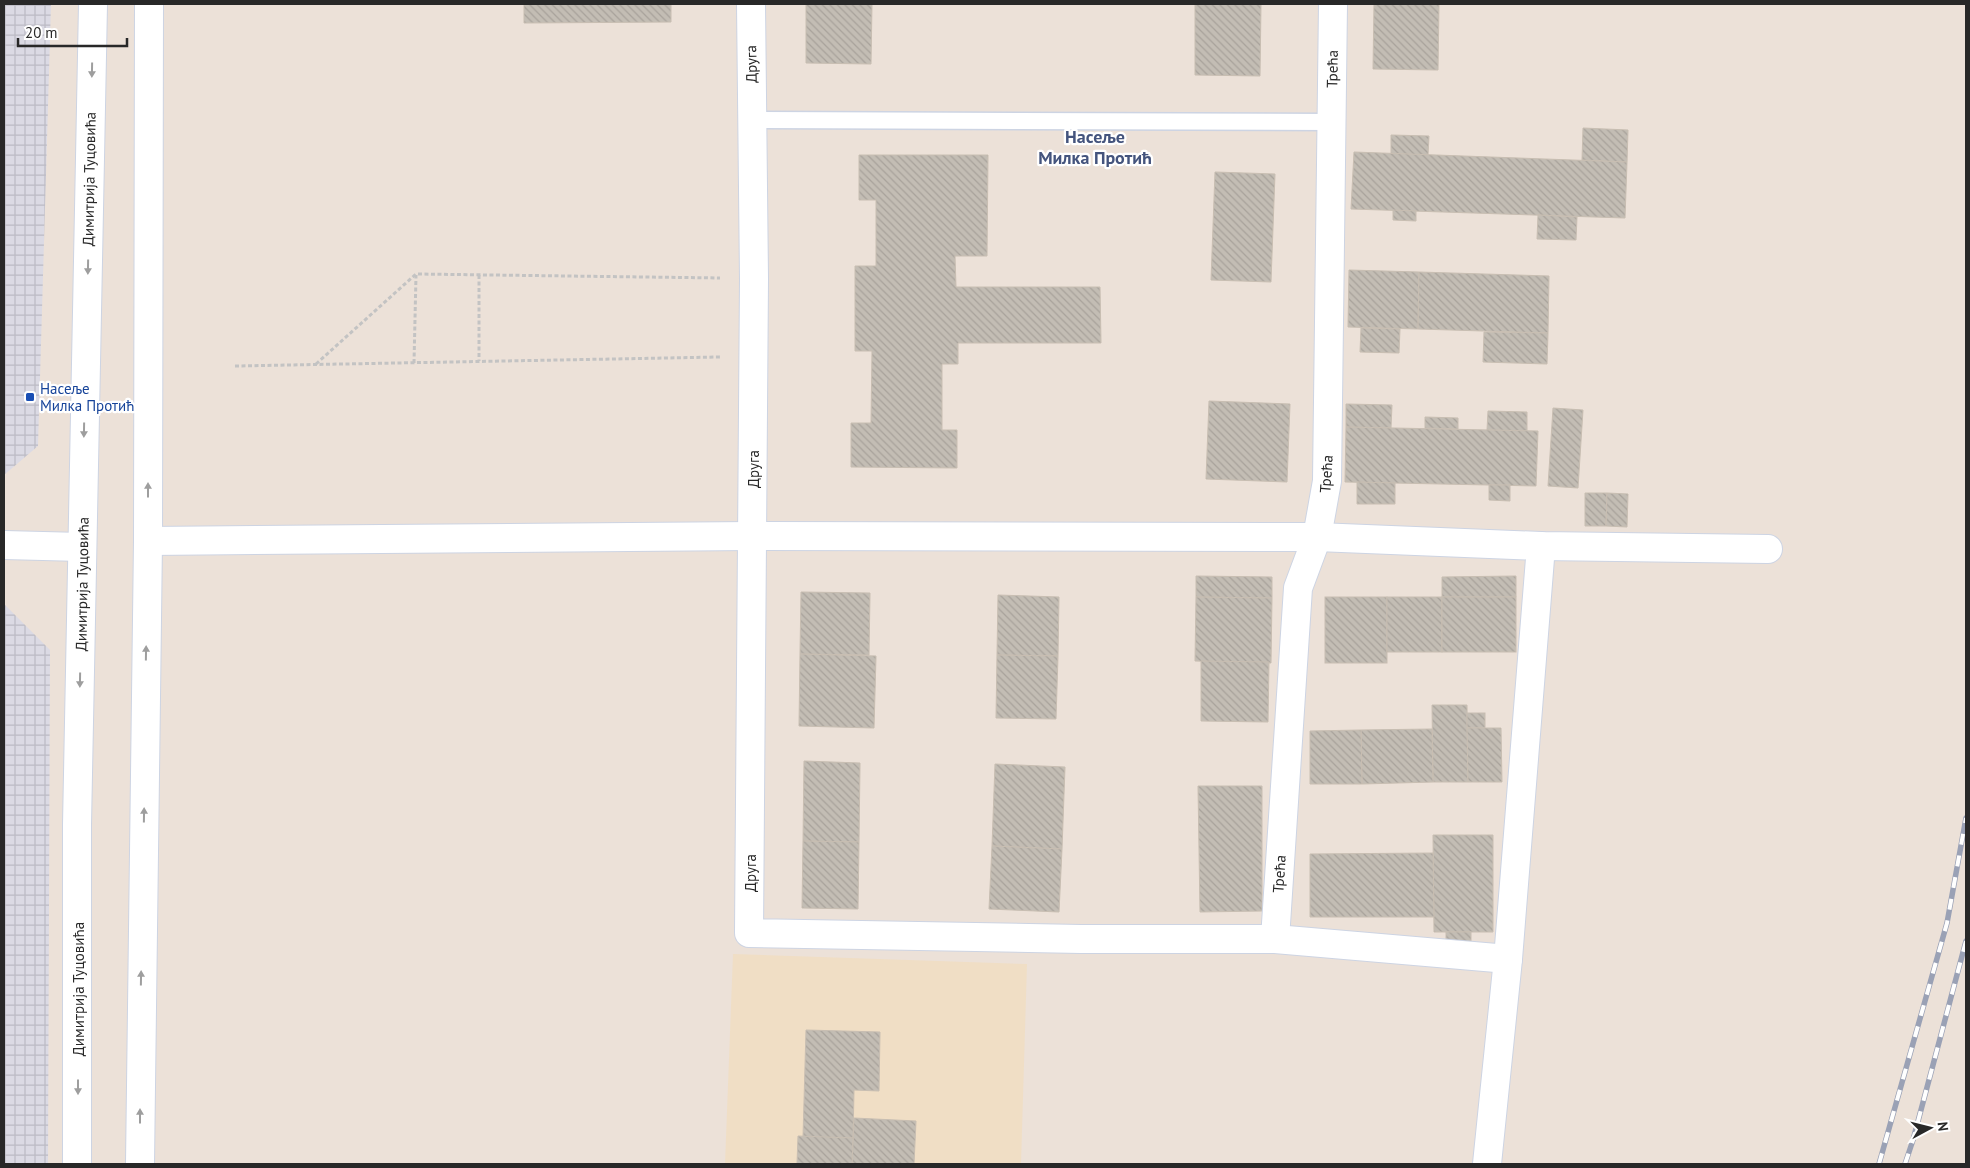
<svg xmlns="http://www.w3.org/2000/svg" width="1970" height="1168" viewBox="0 0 1970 1168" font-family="'PT Sans',sans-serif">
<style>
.industrial{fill:url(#industrial-grid)}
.education{fill:#f0dec5}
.building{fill:url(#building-back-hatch);stroke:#c8beb2}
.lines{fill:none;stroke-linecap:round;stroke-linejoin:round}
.service-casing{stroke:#cdd4e3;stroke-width:19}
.minor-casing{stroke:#cdd4e3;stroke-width:30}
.secondary-casing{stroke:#cdd4e3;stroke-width:30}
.path{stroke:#c3c3c3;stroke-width:3;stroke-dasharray:4 2.5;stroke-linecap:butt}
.service{stroke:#fff;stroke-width:16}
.minor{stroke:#fff;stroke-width:28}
.secondary{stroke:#fff;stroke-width:28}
.rail-casing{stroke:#9aa1b5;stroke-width:5.5}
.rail{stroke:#fff;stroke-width:4;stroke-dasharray:11;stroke-linecap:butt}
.oneway{fill:#9e9e9e}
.transit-dot{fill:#1a4fb4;stroke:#fff;stroke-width:2}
.labels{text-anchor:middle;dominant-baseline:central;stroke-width:4.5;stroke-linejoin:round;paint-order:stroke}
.street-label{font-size:15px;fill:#282828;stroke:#fff}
.transit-label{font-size:15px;fill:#164399;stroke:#fff;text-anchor:start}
.quarter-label{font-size:18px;font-weight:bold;fill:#44547d;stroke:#fff}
</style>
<defs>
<pattern id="industrial-grid" width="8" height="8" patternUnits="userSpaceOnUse" patternTransform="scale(1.25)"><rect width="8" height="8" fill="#dbdae4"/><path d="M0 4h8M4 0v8" fill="none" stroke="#bcbbc4"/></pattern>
<pattern id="building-back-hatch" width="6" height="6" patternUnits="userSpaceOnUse" patternTransform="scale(1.25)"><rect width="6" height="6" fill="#c3bdb4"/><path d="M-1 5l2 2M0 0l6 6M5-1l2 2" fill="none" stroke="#a8a29b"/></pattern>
</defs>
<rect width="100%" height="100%" fill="#ece1d8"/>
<g class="industrial">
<polygon points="4,4 51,4 38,446 4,475"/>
<polygon points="4,604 50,650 48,1164 4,1164"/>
</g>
<polygon class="education" points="733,954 1027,964 1021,1164 725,1164"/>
<g class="building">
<polygon points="524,4 671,4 671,22 524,23"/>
<polygon points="806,4 872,4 871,64 806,63"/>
<polygon points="1195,4 1261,4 1260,76 1195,75"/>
<polygon points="1374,4 1439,4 1438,70 1373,69"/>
<polygon points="1583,128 1628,130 1627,162 1582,160"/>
<polygon points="1391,135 1429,136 1428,155 1391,154"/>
<polygon points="1354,152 1627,162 1625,218 1351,209"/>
<polygon points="859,155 988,155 987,256 955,256 956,287 1100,287 1101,343 958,343 958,364 942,364 942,430 957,430 957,468 851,467 851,423 871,423 872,351 855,351 855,266 876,266 876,200 859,200"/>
<polygon points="1215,172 1275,174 1271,282 1211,280"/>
<polygon points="1393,210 1416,211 1416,221 1393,220"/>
<polygon points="1538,215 1577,217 1576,240 1537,239"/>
<polygon points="1349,270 1419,272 1418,329 1348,327"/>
<polygon points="1419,272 1549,276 1548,333 1418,329"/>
<polygon points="1361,328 1400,329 1399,353 1360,352"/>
<polygon points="1484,332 1548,333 1547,364 1483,362"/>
<polygon points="1209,401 1290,404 1287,482 1206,479"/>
<polygon points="1346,404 1392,405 1391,428 1346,427"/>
<polygon points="1553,408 1583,410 1578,488 1548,486"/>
<polygon points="1488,411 1527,412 1527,431 1487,430"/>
<polygon points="1425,417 1458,418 1458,429 1425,428"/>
<polygon points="1346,427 1538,431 1536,486 1345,482"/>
<polygon points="1357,482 1395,483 1395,504 1357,504"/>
<polygon points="1489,485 1510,485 1510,501 1489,500"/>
<polygon points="1585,493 1607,493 1606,526 1585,526"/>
<polygon points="1607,493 1628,494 1627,527 1606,526"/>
<polygon points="1196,576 1272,577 1272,598 1196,597"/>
<polygon points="1516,576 1516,597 1442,597 1442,577"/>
<polygon points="801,592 870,593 869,655 800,654"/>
<polygon points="998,595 1059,597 1058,656 997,655"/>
<polygon points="1196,597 1272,598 1271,663 1195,661"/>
<rect x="1325" y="597" width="62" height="66"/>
<rect x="1387" y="597" width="55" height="55"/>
<rect x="1442" y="597" width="74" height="55"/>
<polygon points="800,654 876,656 874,728 799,726"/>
<polygon points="997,655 1058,656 1056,719 996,718"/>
<polygon points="1201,661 1269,662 1268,722 1201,721"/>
<polygon points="1432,705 1467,705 1468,782 1433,782"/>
<rect x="1467" y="713" width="18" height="15"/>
<polygon points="1467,728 1501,728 1502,782 1468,782"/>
<polygon points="1432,729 1433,782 1362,784 1361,730"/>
<polygon points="1361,730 1362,784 1310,784 1310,731"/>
<polygon points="804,761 860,763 859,842 803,841"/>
<polygon points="995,764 1065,767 1062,849 992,846"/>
<polygon points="1198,786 1262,786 1262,911 1200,912"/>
<polygon points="1433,835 1493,835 1493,932 1434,932"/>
<polygon points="803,841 859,842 858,909 802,908"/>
<polygon points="992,846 1062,849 1059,912 989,909"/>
<polygon points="1433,853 1434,917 1310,917 1310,854"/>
<rect x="1446" y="932" width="25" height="17"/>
<polygon points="806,1030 880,1032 879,1091 854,1090 853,1138 803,1137"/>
<polygon points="854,1118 916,1121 914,1164 852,1164"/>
<polygon points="798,1136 853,1138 852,1164 797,1164"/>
</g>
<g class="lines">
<defs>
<polyline id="service" points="752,120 1331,122"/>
<g id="minor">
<polyline points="751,4 754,279 749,933 1081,939 1275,939 1508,959"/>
<polyline points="148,541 752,536 1317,537 1541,546 1768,549"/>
<polyline points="4,545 82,547"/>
<polyline points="1275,939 1298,588 1317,537 1327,481 1333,4"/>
<polyline points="1487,1164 1508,959 1541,546"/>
</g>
<g id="secondary">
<polyline points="77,1164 77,825 93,4"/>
<polyline points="140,1164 148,541 149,4"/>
</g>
</defs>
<use href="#service" class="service-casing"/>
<use href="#minor" class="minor-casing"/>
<use href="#secondary" class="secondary-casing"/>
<g class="path">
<polyline points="479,275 479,361"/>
<polyline points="414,363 416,275"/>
<polyline points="316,364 416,274 720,278"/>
<polyline points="235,366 720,357"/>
</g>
<use href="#service" class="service"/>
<use href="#minor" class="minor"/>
<use href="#secondary" class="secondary"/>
<defs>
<g id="rail">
<polyline points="1879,1164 1947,923 1966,818"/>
<polyline points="1905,1164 1913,1140 1966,941"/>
</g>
</defs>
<use href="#rail" class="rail-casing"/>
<use href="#rail" class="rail"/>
</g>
<defs><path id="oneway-solid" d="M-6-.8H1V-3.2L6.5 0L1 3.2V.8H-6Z" transform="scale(1.25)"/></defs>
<g class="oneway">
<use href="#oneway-solid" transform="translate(92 70) rotate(91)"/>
<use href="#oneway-solid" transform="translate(88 267) rotate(91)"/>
<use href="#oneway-solid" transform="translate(84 430) rotate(91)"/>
<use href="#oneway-solid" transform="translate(148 490) rotate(-90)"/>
<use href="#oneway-solid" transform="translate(146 653) rotate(-89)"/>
<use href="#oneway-solid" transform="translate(80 680) rotate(91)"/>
<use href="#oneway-solid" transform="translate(144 815) rotate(-89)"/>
<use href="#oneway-solid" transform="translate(141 978) rotate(-89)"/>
<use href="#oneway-solid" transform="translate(78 1087) rotate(90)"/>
<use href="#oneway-solid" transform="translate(140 1116) rotate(-90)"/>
</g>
<rect class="transit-dot" x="25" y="392" width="10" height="10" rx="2.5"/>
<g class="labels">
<g class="street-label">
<text transform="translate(751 64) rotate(-91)">Друга</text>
<text transform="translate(1332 69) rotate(-89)">Трећа</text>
<text transform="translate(89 179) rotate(-89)">Димитрија Туцовића</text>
<text transform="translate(753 469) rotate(-90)">Друга</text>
<text transform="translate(1326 474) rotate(-86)">Трећа</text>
<text transform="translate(82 584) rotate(-89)">Димитрија Туцовића</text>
<text transform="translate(750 873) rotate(-90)">Друга</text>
<text transform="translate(1279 874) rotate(-86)">Трећа</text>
<text transform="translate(78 989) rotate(-90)">Димитрија Туцовића</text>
</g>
<g class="transit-label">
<text x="40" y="388">Насеље<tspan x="40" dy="17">Милка Протић</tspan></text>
</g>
<g class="quarter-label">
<text x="1095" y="136">Насеље<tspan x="1095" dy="21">Милка Протић</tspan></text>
</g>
</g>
<rect width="1970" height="1168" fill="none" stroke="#282828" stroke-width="10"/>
<g transform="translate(1930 1128) rotate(83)" stroke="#ffffff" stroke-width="4" paint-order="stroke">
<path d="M0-4L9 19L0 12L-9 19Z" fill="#282828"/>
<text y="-8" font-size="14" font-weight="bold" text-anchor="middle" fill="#282828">N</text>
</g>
<path d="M18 38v8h109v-8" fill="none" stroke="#282828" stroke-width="2.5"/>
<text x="25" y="38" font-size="15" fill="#282828" stroke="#ffffff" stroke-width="4" paint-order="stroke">20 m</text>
</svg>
